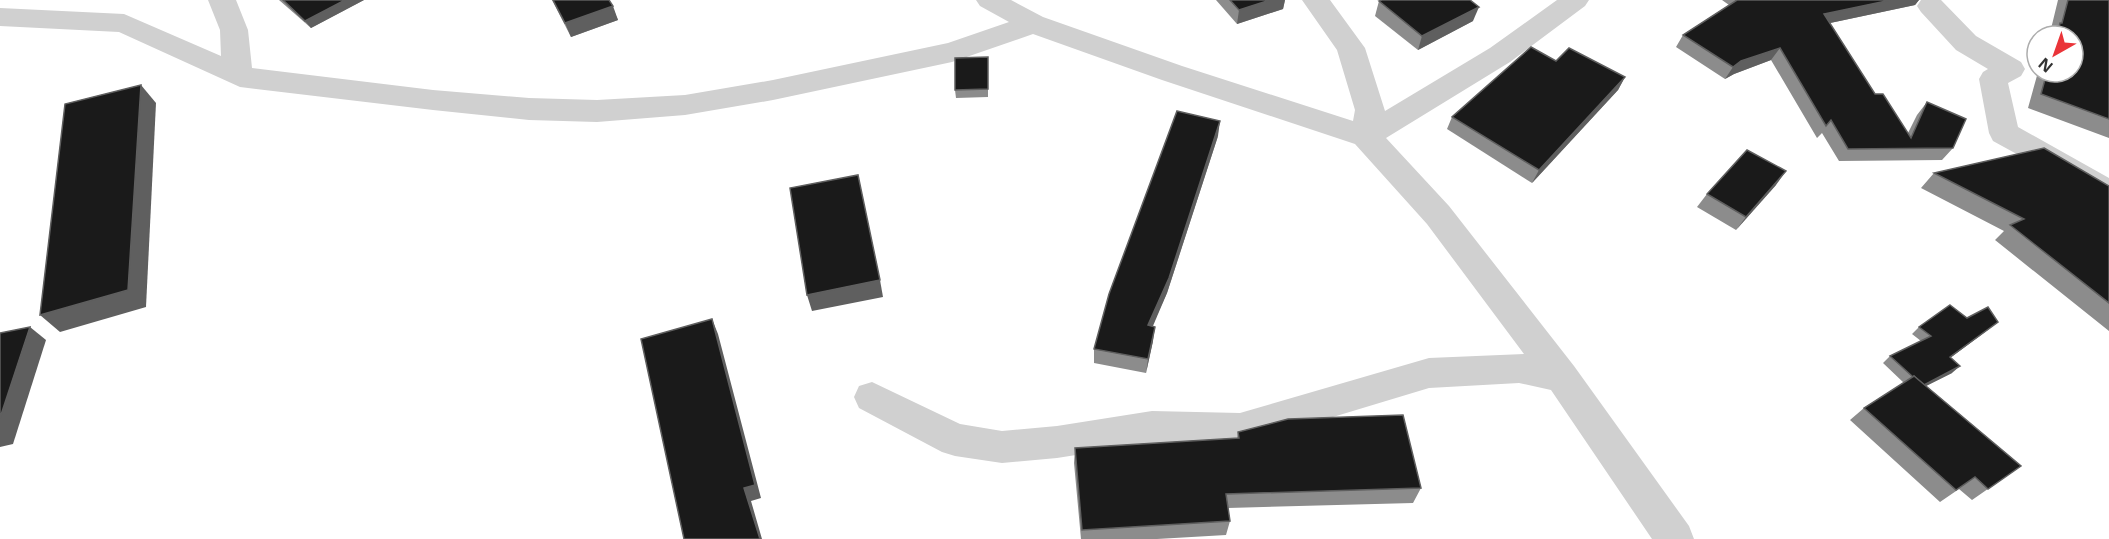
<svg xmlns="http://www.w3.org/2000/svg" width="2109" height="539" viewBox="0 0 2109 539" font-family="'Open Sans',sans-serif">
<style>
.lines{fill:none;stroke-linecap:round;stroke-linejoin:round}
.minor{fill:#d0d0d0;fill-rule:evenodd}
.wall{fill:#8c8c8c}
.shaded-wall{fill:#5f5f5f}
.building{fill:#1a1a1a;stroke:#5f5f5f;stroke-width:1.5}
</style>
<rect width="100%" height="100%" fill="#fff"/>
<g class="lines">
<g class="minor">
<polygon points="208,0 236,0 248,30 252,68 433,90 529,98 597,100 685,95 773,80 948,43 1009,22 980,6 976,0 1011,0 1043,17 1182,66 1353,121 1355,110 1337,50 1302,0 1330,0 1365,48 1385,111 1490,48 1557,0 1589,0 1585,6 1510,62 1386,138 1449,206 1574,366 1689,526 1694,539 1652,539 1551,390 1519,383 1429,388 1240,445 1152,443 1057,458 1002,463 955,456 942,452 859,408 854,397 859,386 872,382 960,424 1002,431 1057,426 1152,411 1240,413 1429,358 1524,354 1427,224 1355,144 1162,80 1033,34 952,62 773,100 685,115 597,122 529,120 433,110 240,87 119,32 0,26 0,8 124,14 221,56 220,30"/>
<polygon points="1921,0 1941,0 1976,36 2021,62 2025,69 2021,76 2008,83 2018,127 2109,178 2109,206 2098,202 2066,181 1993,141 1989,133 1979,79 1983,72 1988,69 1956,50 1921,12 1917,6"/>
</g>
</g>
<g class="wall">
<polygon points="279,0 364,0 311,28"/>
<polygon points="552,0 609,0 618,20 571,37"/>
<polygon points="1216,0 1285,0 1283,9 1237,24"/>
<polygon points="1722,0 1919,0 1915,5 1830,23 1875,94 1908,133 1917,115 1927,102 1953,148 1942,160 1839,161 1822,133 1817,138 1771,60 1734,74 1725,79 1676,47 1683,35 1729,5"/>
<polygon points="2058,0 2109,0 2109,138 2028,108 2038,72 2073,72 2073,36 2048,36 2050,33"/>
<polygon points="1379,1 1473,21 1418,50 1375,16"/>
<polygon points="988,57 988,97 956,98 955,90"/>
<polygon points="1556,61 1625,77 1618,90 1532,183 1447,129 1452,117"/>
<polygon points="1218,136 1167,293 1152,326 1153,341 1146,373 1094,363 1094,349"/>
<polygon points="1934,173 2109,186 2109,331 1995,240 2004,231 1921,188"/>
<polygon points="1776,185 1736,230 1697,207 1707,194"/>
<polygon points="1967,318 1989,329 1950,358 1952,373 1926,386 2021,466 1972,500 1959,489 1940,502 1850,420 1864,408 1904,383 1883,363 1890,356 1921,341 1912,334 1919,327"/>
<polygon points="1238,432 1421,488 1413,503 1228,508 1230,521 1226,535 1157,539 1081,539 1074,463 1075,448 1237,438"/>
</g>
<g class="shaded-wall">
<polygon points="345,0 364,0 311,28 305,21"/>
<polygon points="1270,0 1285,0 1283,9 1237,24 1239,10"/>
<polygon points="1891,0 1919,0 1915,5 1816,26 1824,14"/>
<polygon points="613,6 618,20 571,37 565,23"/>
<polygon points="1479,7 1473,21 1418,50 1422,36"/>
<polygon points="1780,48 1771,60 1734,74 1725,79 1733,67 1741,61"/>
<polygon points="1625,77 1618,90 1532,183 1539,170"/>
<polygon points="141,85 156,103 146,307 60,332 40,315"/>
<polygon points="1220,121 1218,136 1167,293 1147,340 1148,325"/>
<polygon points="1786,171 1776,185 1736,230 1746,217"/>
<polygon points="880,280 883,297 812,311 807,295"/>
<polygon points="712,319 718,334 761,498 751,501 762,539 760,539 744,488"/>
<polygon points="1998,322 1989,329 1942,364 1950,357"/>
<polygon points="30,327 46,340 13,444 0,447 0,418"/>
<polygon points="1155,327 1153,341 1146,373 1148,359"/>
<polygon points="1960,366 1952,373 1914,392 1922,386"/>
</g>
<g class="building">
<polygon points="283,0 345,0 305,21"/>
<polygon points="553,0 609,0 613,6 565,23"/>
<polygon points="1230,0 1270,0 1239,10"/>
<polygon points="1382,0 1470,0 1479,7 1422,36 1379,1"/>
<polygon points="1737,0 1891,0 1824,14 1875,94 1883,94 1911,138 1927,102 1966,119 1953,148 1848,149 1831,120 1826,126 1780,48 1741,61 1733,67 1683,35"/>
<polygon points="2068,0 2109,0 2109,119 2041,94 2047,72 2073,72 2073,36 2057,36 2060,23 2062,23"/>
<polygon points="1531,47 1556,61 1569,48 1625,77 1539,170 1452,117"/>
<polygon points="988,57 988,89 955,90 955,58"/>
<polygon points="141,85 128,290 40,315 65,104"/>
<polygon points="1177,111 1220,121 1169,278 1148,325 1155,327 1148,359 1094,349 1109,294"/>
<polygon points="2044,148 2109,186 2109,303 2010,225 2024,219 1934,173"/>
<polygon points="1747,150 1786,171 1746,217 1707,194"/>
<polygon points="858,175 880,280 807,295 790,188"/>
<polygon points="1950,305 1967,318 1988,307 1998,322 1950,357 1960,366 1924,385 1914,376 1913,377 1890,356 1931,336 1919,327"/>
<polygon points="712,319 755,485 744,488 760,539 684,539 641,339"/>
<polygon points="30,327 0,418 0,333"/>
<polygon points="1914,376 2021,466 1988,489 1975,477 1956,490 1864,408"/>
<polygon points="1403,415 1421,488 1226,494 1230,521 1082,530 1075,448 1239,438 1238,432 1288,419"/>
</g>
<g transform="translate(2055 54) rotate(220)"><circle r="28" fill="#ffffff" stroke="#adadad" stroke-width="1.5"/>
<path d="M0-4.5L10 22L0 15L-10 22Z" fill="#ea3439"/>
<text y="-9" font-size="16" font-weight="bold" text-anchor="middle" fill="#333333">N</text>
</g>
</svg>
